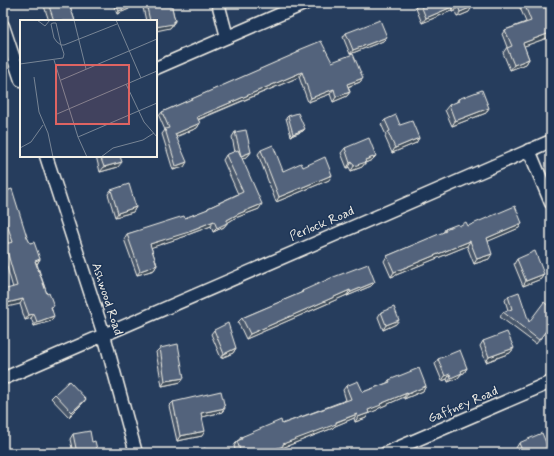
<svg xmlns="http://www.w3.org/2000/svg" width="554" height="456" viewBox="0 0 554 456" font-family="Mynerve,sans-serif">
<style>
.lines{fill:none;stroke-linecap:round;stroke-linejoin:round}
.street-casing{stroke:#f4f1e8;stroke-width:15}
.street{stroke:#1d3557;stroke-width:12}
.wall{fill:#47566a;stroke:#f4f1e8}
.shaded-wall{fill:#394656;stroke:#f4f1e8}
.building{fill:#52647b;stroke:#f4f1e8}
.labels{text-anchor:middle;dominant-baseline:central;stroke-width:3;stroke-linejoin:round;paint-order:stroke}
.street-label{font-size:13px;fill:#f4f1e8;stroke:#1d3557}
.inset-road{fill:none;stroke:#788595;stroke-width:1}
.view{fill:#df6462;fill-opacity:0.15;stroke:#df6462;stroke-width:2}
.inset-edge{fill:none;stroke:#f4f1e8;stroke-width:2}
</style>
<rect width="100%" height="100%" fill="#263d5d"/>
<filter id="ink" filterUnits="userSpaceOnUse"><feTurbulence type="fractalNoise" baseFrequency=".025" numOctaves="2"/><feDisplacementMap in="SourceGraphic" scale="8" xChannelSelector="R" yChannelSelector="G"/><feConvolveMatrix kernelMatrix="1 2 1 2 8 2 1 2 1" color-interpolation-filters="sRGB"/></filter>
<g filter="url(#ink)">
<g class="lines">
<defs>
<g id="street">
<polyline points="218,3 227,37"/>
<polyline points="3,26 21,80"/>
<polyline points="156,68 306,3"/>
<polyline points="529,150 551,203"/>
<polyline points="46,156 104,335 136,453"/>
<polyline points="7,377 551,141"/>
<polyline points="386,453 551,382"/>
</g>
</defs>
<use href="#street" class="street-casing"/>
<use href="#street" class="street"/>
</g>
<g class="wall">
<polygon points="43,3 69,3 75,21 49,21"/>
<polygon points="114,3 130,3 129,9 117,14 113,4"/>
<polygon points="142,3 171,3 175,21 170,28 156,21 146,21"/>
<polygon points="417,3 471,3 469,12 457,17 455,11 452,12 451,11 422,23 415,6"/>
<polygon points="518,3 550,3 549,31 547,38 524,46 529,59 526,64 510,70 503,53 507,47 502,34 505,30 526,22"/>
<polygon points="346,33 383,41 350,54 343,37"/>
<polygon points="299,50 332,62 363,78 360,82 348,87 350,92 347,96 333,102 330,94 308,102 299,77 198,120 200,123 197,128 176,137 184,167 173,170 162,134 165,130 159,116 162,112 296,54"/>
<polygon points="458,99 486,113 452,126 445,110 449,105 456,103"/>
<polygon points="288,116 305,129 303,131 291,136 286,118"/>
<polygon points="385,120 419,138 416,143 392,153 385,137 386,135 381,124"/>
<polygon points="235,132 251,152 248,156 242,159 259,209 235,218 227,223 224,227 213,232 211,226 187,235 186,236 151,247 157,265 154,270 137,275 124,239 127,234 185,218 206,210 208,208 238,194 223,160 226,155 235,152 232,137"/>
<polygon points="345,148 372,160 365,163 362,167 351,171 349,167 347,168 341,153"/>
<polygon points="261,150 283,171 303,167 329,180 276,202 258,154"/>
<polygon points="96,156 120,156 118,167 100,172"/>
<polygon points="111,190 136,207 133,212 115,217 108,194"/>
<polygon points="3,192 30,243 40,259 37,264 52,309 51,321 34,326 31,318 25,320 20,304 13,288 3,253 3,247 5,244 8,243 3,228"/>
<polygon points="522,223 519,228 488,241 489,259 474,264 467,246 391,277 384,261 387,256 443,233 445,229 459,226 468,226"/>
<polygon points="517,259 541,279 523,286 514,264"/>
<polygon points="375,282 371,286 347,296 347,295 246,339 238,322 242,318 301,293 302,291"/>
<polygon points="508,296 529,322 551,325 536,344 500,317 503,312 508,310 505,300"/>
<polygon points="381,312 396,324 383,330 378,317"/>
<polygon points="214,330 236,348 233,353 221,358 211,334"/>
<polygon points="483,341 514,348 510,353 486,362 480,346"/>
<polygon points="160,348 181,382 162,386 156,352"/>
<polygon points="438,359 467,368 464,373 461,374 458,378 448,382 447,379 442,381 435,364"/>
<polygon points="389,380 426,386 423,391 404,399 404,397 379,408 377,410 369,413 366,418 355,422 354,418 335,426 333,428 282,448 280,450 274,453 236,453 234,446 237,441 239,440 241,437 282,424 346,400 343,390 346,386 363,392 387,383"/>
<polygon points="55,394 86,399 82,404 69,417 51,398"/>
<polygon points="173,402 225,408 222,412 202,417 202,436 177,441 169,406"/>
<polygon points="73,434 92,442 98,453 73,453 70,439"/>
<polygon points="519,443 547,453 518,453 516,448"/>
</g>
<g class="shaded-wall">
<polygon points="131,6 129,9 117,14 119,11"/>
<polygon points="454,6 451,11 422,23 426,18"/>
<polygon points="458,6 455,11 452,12 455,7"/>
<polygon points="472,7 469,12 457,17 460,12"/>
<polygon points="175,21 170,28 156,31 156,27"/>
<polygon points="551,27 551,31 545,33 548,28"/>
<polygon points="550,33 547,38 519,48 523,43"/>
<polygon points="387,37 383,41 350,54 353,50"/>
<polygon points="529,59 526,64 510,70 514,65"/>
<polygon points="302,72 299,77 194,121 197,117"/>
<polygon points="363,78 360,82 344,88 347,84"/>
<polygon points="334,89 330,94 308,102 311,98"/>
<polygon points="350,92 347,96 333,102 336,97"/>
<polygon points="489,108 486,113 452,126 455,121"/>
<polygon points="200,123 197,128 172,138 175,134"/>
<polygon points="305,129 303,131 291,136 293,134"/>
<polygon points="419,138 416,143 392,153 395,148"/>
<polygon points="251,152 248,156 237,161 241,156"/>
<polygon points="376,156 372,160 365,163 362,167 351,171 354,166 365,160"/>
<polygon points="122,162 118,167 100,172 104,167"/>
<polygon points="187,162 184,167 173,170 176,166"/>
<polygon points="352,162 349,167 347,168 350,163"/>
<polygon points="332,175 329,180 276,202 279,197"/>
<polygon points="262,204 259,209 235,218 227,223 224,227 213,232 217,228 227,220 238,214"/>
<polygon points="136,207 133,212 115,217 118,213"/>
<polygon points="214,221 211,226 187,235 186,236 147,249 150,244 189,231"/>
<polygon points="522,223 519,228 484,243 487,238"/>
<polygon points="470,241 467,246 391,277 394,272"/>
<polygon points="492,254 489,259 474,264 477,259"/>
<polygon points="40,259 37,264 35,261"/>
<polygon points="157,265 154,270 137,275 140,271"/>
<polygon points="544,274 541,279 523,286 526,281"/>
<polygon points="375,282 371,286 347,296 351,292"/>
<polygon points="350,290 347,295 246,339 250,334"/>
<polygon points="23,299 20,304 3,308 3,304"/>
<polygon points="34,314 31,318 25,320 29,315"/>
<polygon points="54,316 51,321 34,326 37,322"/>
<polygon points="399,320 396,324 383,330 386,325"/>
<polygon points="236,348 233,353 221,358 224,354"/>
<polygon points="514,348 510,353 486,362 489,357"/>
<polygon points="467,368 464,373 461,374 458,378 448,382 451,378 461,371"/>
<polygon points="450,374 447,379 442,381 445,376"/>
<polygon points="184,378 181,382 162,386 165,381"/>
<polygon points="426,386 423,391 404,399 408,394"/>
<polygon points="407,393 404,397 379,408 377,410 365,415 368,410 380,404"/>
<polygon points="86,399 82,404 69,417 72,412"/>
<polygon points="225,408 222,412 198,418 201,413"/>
<polygon points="369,413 366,418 355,422 358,417"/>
<polygon points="357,414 354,418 335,426 333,428 282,448 280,450 274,453 265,453 283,444"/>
<polygon points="205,431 202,436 177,441 180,436"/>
</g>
<g class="building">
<polygon points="48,3 69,3 75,21 54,21"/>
<polygon points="115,3 130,3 131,6 119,11"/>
<polygon points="146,3 171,3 175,21 173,21 173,24 156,27 156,21 150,21"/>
<polygon points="420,3 471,3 472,7 460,12 458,6 455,7 454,6 426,18"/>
<polygon points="524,3 550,3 551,6 551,27 548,28 550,33 523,43 529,59 514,65 507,48 512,46 505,30 531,21"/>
<polygon points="380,20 387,37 353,50 346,33"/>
<polygon points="321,41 332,62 353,54 363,78 347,84 350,92 336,97 334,89 311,98 302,72 197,117 200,123 175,134 187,162 176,166 165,129 169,128 162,112 299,52 299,50"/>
<polygon points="482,90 489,108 455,121 449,105 459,101 458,99"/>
<polygon points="298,113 305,129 293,134 288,116"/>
<polygon points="396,115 400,125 412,121 419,138 395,148 388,132 390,131 385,120"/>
<polygon points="246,130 251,152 241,156 262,204 238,214 227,220 227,223 217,228 214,221 189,231 189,232 150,244 157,265 140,271 127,234 174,219 184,216 185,218 208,209 208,208 243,192 226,155 238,150 241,156 235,132"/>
<polygon points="369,138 376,156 365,160 366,162 354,166 352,162 350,163 345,148"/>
<polygon points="273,145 283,171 301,163 303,167 325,157 332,175 279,197 261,150"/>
<polygon points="100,156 120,156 122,162 104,167"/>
<polygon points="129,184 136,207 118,213 111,190"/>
<polygon points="12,189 27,237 30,243 34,242 40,259 35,261 47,294 49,293 54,306 51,307 54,316 37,322 34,314 29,315 23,299 3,304 3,290 17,286 5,244 13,242 5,219 3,219 3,192"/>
<polygon points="515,206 522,223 487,238 492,254 477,259 470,241 394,272 387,256 446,231 445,229 458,224 459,226 466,222 468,226"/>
<polygon points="535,251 544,274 526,281 517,259"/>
<polygon points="368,264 375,282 351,292 350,290 250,334 242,318 303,292 302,291 331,278"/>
<polygon points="519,292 529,322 544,302 551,308 551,324 539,340 503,312 512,309 508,296"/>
<polygon points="394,307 399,320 386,325 381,312"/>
<polygon points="228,323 236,348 224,354 214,330"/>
<polygon points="507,332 514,348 489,357 483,341"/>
<polygon points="178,344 184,378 165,381 160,348"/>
<polygon points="460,350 467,368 461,371 462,373 451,378 450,374 445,376 438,359"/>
<polygon points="419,368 426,386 408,394 407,393 380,404 381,405 368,410 369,413 358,417 357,414 336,422 336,424 283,444 283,446 265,453 241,453 237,441 242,439 241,437 281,420 282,424 351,399 346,386 358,381 363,392 390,382 389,380"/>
<polygon points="69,381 86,399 72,412 55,394"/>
<polygon points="221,391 225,408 201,413 205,431 180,436 173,402"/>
<polygon points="90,431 92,442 95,441 98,453 77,453 73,434"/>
<polygon points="542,433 549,450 543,453 523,453 519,443"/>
<polygon points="205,448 208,453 196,453"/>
</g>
</g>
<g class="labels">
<g class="street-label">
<text transform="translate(322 224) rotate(-23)">Perlock Road</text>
<text transform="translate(107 299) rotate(72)">Ashwood Road</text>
<text transform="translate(463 405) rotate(-23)">Gaffney Road</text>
</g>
</g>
<g transform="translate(20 20)">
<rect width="137" height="137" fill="#263d5d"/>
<path class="inset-road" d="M 17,0 L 25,6 L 30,0M 54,0 L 66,49M 96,0 L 121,58M 34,40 L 58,117 L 67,137M 0,44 L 43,38 L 44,34 L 41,25 L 36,3 L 33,3 L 31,4 L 34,18 L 37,22 L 41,25 L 44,25 L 97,4M 14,57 L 19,92 L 28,113 L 33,137M 41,60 L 137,19M 106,64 L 124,102 L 137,117M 37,94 L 137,51M 58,117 L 137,83M 0,128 L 11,122 L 23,105M 81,137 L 93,128 L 123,120 L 134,113"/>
<path class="view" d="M 36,45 L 109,45 L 109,104 L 36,104 Z"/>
<rect width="137" height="137" class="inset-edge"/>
</g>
<rect width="554" height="456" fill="none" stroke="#1d3557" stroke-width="16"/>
<rect x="8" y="8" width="538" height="440" fill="none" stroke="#f4f1e8" stroke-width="1.5" filter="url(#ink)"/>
</svg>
